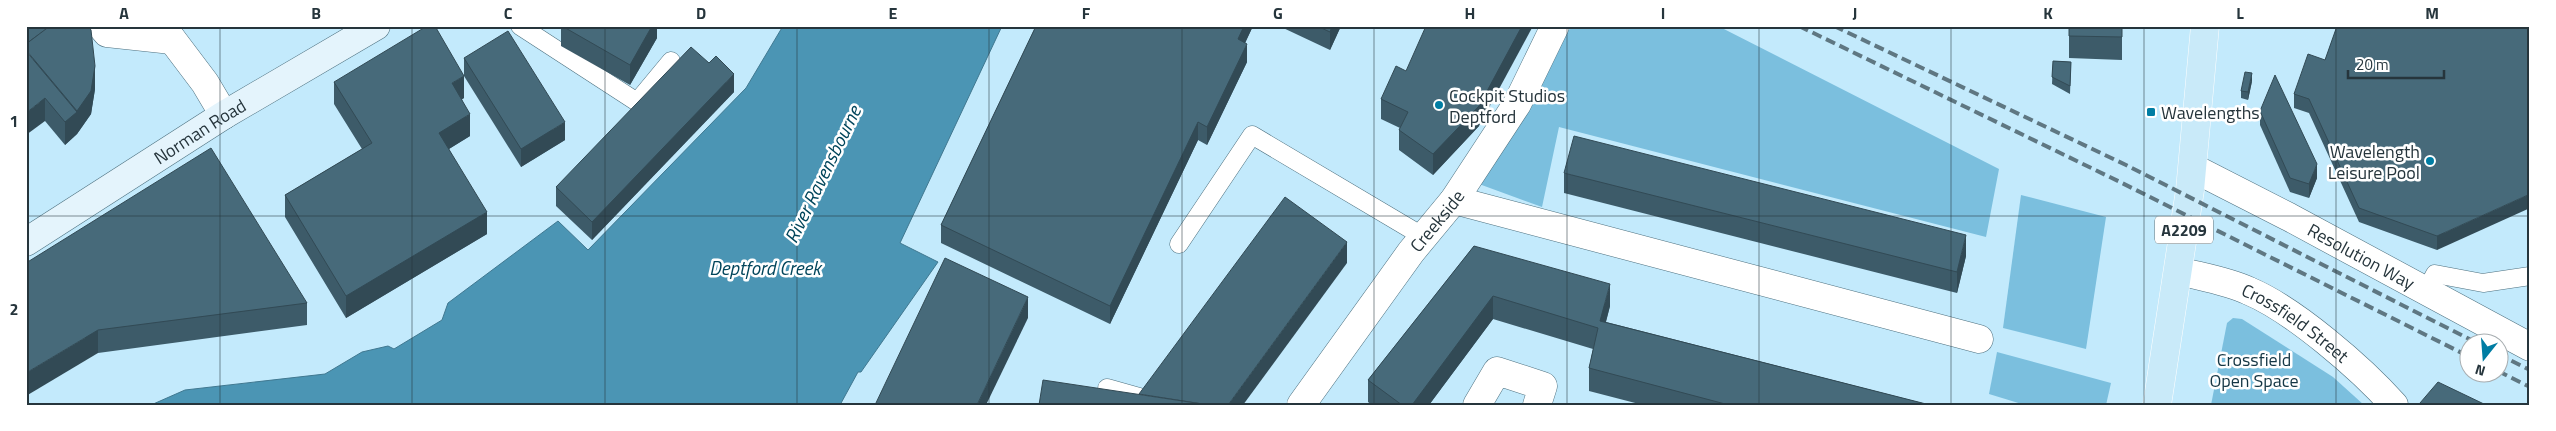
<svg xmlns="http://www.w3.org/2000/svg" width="2556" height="431" viewBox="0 0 2556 431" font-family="'Titillium Web',sans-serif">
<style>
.green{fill:#7bbfde}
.water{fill:#4b95b4;stroke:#407890}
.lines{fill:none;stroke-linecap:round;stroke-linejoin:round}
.lane-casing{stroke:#4d707f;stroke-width:19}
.street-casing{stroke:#4d707f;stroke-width:29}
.secondary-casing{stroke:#4d707f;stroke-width:29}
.primary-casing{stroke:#fff;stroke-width:29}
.lane{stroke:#fff;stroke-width:18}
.street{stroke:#fff;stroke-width:28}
.secondary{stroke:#e4f4fc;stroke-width:28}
.primary{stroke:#c9eaf9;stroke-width:28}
.rail{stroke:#5f7782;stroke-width:4;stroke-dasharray:10 5;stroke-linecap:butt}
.wall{fill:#3d5b69}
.shaded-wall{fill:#324a55}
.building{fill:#476a7a;stroke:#324a55}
.grid{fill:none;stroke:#26353c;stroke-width:1;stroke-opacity:0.55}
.poi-dot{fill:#007da3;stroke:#fff;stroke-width:2}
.labels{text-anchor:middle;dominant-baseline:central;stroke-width:5;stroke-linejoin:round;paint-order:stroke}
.shield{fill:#fff;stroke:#677276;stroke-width:1}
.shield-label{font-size:16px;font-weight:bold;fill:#26353c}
.poi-label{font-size:18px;fill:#26353c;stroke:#fff;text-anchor:start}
.street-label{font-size:18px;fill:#26353c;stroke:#fff}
.park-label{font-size:18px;fill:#143644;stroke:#fff}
.water-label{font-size:19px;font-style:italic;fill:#01455b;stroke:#fff}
.neatline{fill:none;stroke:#26353c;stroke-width:2}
.grid-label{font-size:16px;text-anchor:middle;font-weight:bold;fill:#26353c}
</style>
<rect width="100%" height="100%" fill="#c3eafc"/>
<g class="green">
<polygon points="1579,26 1718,26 1999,169 1986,237 1559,127 1542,207 1479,184 1562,32"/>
<polygon points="2021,195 2106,217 2086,349 2003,328"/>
<polygon points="2233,318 2242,319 2333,377 2364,405 2211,405 2227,323"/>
<polygon points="1997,352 2111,383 2106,405 2025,405 1989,394"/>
</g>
<polygon class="water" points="783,26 1002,26 900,243 938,262 861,372 858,372 840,405 151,405 185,390 325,374 362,352 388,346 394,349 442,320 448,303 558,221 588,250 746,88"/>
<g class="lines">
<defs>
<g id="lane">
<polyline points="520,26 637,102 671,61"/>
<polyline points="1179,244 1252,135 1424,237"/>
<polyline points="2426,291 2435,274 2483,283 2530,276"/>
<polyline points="1107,388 1139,397"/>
</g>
<g id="street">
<polyline points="101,26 107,33 172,40"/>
<polyline points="162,26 205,83 224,115"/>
<path id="s1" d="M 2193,168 L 2289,217 L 2530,347"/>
<polyline points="1454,200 1979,339"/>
<path id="s2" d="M 2179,271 C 2202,277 2228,281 2249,291 C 2294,310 2361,368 2394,405"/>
<path id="s3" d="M 1301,405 L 1411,252 L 1454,200 L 1517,104 L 1555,26"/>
<polyline points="1477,405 1497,371 1543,386 1537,405"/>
</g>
<g id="secondary">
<path id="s4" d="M 26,242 L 224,115 L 376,26"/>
</g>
<polyline id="primary" points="2157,405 2190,190 2205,26"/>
</defs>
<use href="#lane" class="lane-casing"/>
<use href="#street" class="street-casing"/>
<use href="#secondary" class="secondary-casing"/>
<use href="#primary" class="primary-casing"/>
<use href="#lane" class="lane"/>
<use href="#street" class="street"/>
<use href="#secondary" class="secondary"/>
<use href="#primary" class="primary"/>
<g class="rail">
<polyline points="1799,26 2120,182 2468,356"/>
<polyline points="1834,26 2126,165 2479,344"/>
<polyline points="2498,354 2530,370"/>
<polyline points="2498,371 2530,387"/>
</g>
</g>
<g class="wall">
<polygon points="26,26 95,89 91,114 77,134 65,145 45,121"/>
<polygon points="561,26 657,26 657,38 630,85 561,46"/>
<polygon points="1036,26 1253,26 1245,43 1247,62 1207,145 1198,140 1110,324 941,243 941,225"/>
<polygon points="1279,26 1341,26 1330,50"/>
<polygon points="2069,26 2122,26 2122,60 2069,58"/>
<polygon points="2334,26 2530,26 2437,250 2359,222 2309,113 2294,108 2294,94 2325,60 2336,30"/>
<polygon points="464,58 565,140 521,167 464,76"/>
<polygon points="2053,61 2071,62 2070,94 2052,84"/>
<polygon points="709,63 734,92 592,240 556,206 556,187"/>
<polygon points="1406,71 1479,126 1433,175 1399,150 1399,130 1400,128 1381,119 1381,99"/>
<polygon points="2252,81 2248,100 2241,98 2241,91"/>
<polygon points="334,82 464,98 462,99 470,136 449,149 487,234 346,318 285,217 285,195 362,149 334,104"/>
<polygon points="2260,111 2317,178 2309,198 2290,192 2260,125"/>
<polygon points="1564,173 1966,256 1957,293 1564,193"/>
<polygon points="1474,246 1610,306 1606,322 1930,405 1643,405 1589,391 1589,368 1593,349 1493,319 1429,405 1372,405 1368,402 1368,380"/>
<polygon points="26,263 307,303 307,325 98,353"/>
</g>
<g class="shaded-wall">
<polygon points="652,26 657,26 657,38 630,85 630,65"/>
<polygon points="1244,26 1253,26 1238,58 1238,39"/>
<polygon points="1332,26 1341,26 1330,50 1330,32"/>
<polygon points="1522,26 1533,26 1479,126 1433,175 1433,154"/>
<polygon points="1247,44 1247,62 1207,145 1207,127"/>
<polygon points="95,66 95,89 91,114 77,134 65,145 65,122"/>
<polygon points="2252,73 2252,81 2248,100 2248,92"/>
<polygon points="734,74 734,92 592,240 592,222"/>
<polygon points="464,76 464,98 452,105 452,83"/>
<polygon points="45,98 45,121 26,135 26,113"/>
<polygon points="470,114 470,136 439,155 439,133"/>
<polygon points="565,122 565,140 521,167 521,149"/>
<polygon points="1198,122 1198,140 1110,324 1110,306"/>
<polygon points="2317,164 2317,178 2309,198 2309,184"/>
<polygon points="2530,194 2530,208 2437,250 2437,236"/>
<polygon points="487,212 487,234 346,318 346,296"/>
<polygon points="1966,235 1966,256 1957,293 1957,272"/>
<polygon points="1347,242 1347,263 1243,405 1228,405"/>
<polygon points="1610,284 1610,306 1600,343 1600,321"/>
<polygon points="1493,296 1493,319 1429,405 1412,405"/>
<polygon points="1028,297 1028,318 986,405 977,405"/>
<polygon points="98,330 98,353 26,396 26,373"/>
</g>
<g class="building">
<polygon points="26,26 50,26 26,44"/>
<polygon points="50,26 88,26 91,30 95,66 91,91 77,111 26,50 26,44"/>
<polygon points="427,26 435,26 464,76 452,83 470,114 439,133 487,212 346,296 285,195 372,143 334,82"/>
<polygon points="562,26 652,26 630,65"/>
<polygon points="1036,26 1244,26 1238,39 1247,44 1207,127 1198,122 1110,306 941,225"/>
<polygon points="1317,26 1332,26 1330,32"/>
<polygon points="1426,26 1522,26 1479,106 1433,154 1399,130 1408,112 1381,99 1396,66 1406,71"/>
<polygon points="2069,26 2122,26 2122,37 2069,36"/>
<polygon points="2337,26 2530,26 2530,194 2437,236 2359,208 2309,99 2294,94 2308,54 2325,60"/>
<polygon points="508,31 565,122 521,149 464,58"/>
<polygon points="691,47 709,63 716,56 734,74 592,222 556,187"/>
<polygon points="26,51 77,112 65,122 45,98 26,113"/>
<polygon points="2053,61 2071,62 2070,86 2052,77"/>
<polygon points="2245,72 2252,73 2248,92 2241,91"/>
<polygon points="2275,75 2317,164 2309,184 2290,178 2260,111"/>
<polygon points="1574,136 1966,235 1957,272 1564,173"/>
<polygon points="211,148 307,303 98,330 26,373 26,263"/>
<polygon points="1285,197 1347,242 1228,405 1209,405 1139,394"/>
<polygon points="1474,246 1610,284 1600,321 1930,405 1729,405 1589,368 1598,328 1493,296 1412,405 1402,405 1368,380"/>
<polygon points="945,258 1028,297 977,405 875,405"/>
<polygon points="1043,380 1209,405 1039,405"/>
<polygon points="2438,382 2486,405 2422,405 2420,403"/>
</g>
<path class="grid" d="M 220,26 L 220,405M 412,26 L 412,405M 605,26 L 605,405M 797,26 L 797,405M 989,26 L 989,405M 1182,26 L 1182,405M 1374,26 L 1374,405M 1567,26 L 1567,405M 1759,26 L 1759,405M 1951,26 L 1951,405M 2144,26 L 2144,405M 2336,26 L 2336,405M 26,216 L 2530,216"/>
<g class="poi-dot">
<circle cx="1439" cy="105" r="5"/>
<rect x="2146" y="107" width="10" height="10" rx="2.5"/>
<circle cx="2430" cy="161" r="5"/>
</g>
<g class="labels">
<rect class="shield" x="2155" y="216.5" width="58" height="27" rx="4"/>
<g class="shield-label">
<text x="2184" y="230">A2209</text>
</g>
<g class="poi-label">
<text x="1449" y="95">Cockpit Studios<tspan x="1449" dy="21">Deptford</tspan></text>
<text x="2161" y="112">Wavelengths</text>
<text x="2420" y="151" text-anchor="end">Wavelength<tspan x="2420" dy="21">Leisure Pool</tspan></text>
</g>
<g class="street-label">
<text stroke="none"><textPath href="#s4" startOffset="206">Norman Road</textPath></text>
<text stroke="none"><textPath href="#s3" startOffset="229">Creekside</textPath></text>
<text stroke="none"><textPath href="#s1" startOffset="190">Resolution Way</textPath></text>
<text stroke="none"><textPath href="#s2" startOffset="129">Crossfield Street</textPath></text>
</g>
<g class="park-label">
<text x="2254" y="359">Crossfield<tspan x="2254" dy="21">Open Space</tspan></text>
</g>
<g class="water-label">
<text transform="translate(822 174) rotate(-64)">River Ravensbourne</text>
<text x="765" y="267">Deptford Creek</text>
</g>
</g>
<rect width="2556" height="431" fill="none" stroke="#ffffff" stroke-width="55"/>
<g transform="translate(2484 358) rotate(197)"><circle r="24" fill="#ffffff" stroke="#a8aeb1"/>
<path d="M0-4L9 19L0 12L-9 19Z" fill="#007da3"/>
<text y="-8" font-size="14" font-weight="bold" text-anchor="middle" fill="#26353c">N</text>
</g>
<path d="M2348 70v8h96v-8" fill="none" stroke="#26353c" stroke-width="2.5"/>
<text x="2356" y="70" font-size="15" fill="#26353c" stroke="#ffffff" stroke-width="4" paint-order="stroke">20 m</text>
<rect x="28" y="28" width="2500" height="376" class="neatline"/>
<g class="grid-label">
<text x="124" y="19">A</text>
<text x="316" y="19">B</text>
<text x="508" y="19">C</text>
<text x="701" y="19">D</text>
<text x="893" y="19">E</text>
<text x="1086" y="19">F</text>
<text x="1278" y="19">G</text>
<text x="1470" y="19">H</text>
<text x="1663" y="19">I</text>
<text x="1855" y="19">J</text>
<text x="2048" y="19">K</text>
<text x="2240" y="19">L</text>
<text x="2432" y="19">M</text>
<text x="14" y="127">1</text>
<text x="14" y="315">2</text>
</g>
</svg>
